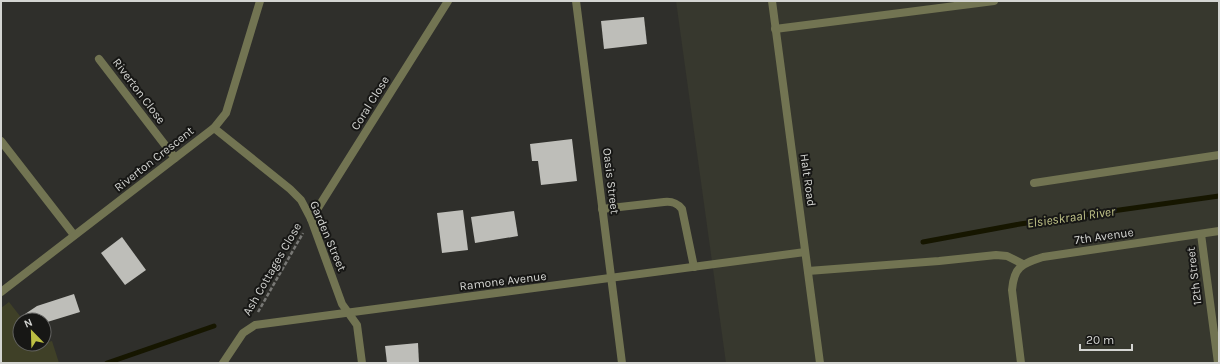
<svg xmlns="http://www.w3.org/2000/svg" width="1220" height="364" viewBox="0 0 1220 364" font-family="Karla,sans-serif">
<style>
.built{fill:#37382e}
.green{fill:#3f4027}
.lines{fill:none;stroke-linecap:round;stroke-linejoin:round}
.stream{stroke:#161600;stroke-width:5}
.building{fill:#bebeb9}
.path{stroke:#787875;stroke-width:2.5;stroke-dasharray:4 2;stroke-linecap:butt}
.service{stroke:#727452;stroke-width:8}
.minor{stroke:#727452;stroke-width:8}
.tertiary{stroke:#727452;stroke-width:8}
.labels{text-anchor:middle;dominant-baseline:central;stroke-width:4;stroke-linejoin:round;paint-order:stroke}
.street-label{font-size:12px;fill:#d4d5d2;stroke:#171715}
.water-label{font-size:13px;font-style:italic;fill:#c0c388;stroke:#171715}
</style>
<rect width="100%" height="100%" fill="#2f2f2b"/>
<polygon class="built" points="676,1 1219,1 1219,363 726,363"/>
<polygon class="green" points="9,302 23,320 20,320 20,344 42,344 52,341 59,363 1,363 1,308"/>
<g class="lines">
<g class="stream">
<polyline points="923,242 1020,224 1219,196"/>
<polyline points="107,363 214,326"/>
</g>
</g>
<g class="building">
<polygon points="644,17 647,44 604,49 601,21"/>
<polygon points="572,139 577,181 541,185 538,161 532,161 530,144"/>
<polygon points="463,210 468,250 442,253 437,213"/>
<polygon points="514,211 518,236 475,243 471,217"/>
<polygon points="122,237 146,270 125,285 101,253"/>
<polygon points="74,294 80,312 44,323 44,320 24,320 22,316 37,306"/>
<polygon points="418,343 419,363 387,363 385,346"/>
</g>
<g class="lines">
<polyline class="path" points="258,312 303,233"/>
<g class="service">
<polyline points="775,29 994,1"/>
<polyline points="1,141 74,235"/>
<polyline points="1034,183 1219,155"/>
<path d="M 602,209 L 664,202 C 672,201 677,203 682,209 L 694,267"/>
<polyline points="1201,234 1218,363"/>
<polyline points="808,271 939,261 996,255 1007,256 1023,264"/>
<path d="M 1021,363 L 1012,290 C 1014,266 1022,264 1043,257 L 1219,231"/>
</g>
<g class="minor">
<polyline points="576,1 622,363"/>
<polyline points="99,59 175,158"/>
<polyline points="214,128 290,189 301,200 311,219 342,304 357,325 362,363"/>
<polyline points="311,219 448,1"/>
<polyline points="1,292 214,128 226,113 260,1"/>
<polyline points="223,363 243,333 255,325 805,252"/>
</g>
<polyline class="tertiary" points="772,1 820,363"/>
</g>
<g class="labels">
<g class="street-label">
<text transform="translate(139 91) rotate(53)">Riverton Close</text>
<text transform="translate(370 103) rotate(-58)">Coral Close</text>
<text transform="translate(154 159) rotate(-38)">Riverton Crescent</text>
<text transform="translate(808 180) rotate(82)">Halt Road</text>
<text transform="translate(611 181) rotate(83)">Oasis Street</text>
<text transform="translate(328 236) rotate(67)">Garden Street</text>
<text transform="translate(1104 236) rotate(-8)">7th Avenue</text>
<text transform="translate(272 269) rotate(-60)">Ash Cottages Close</text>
<text transform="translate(1194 276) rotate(-97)">12th Street</text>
<text transform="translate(503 281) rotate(-7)">Ramone Avenue</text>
</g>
<g class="water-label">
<text transform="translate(1071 217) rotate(-8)">Elsieskraal River</text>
</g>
</g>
<rect width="1220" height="364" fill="none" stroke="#d4d5d2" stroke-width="4"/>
<g transform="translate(32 332) rotate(337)"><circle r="19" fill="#171715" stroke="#636361"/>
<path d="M0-3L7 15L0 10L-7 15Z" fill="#bdbf43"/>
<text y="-6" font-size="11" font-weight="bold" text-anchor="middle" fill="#d4d5d2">N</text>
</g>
<path d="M1080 344v6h52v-6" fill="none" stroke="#d4d5d2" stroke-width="2"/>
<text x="1086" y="344" font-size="12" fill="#d4d5d2" stroke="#171715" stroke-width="3" paint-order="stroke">20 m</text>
</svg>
